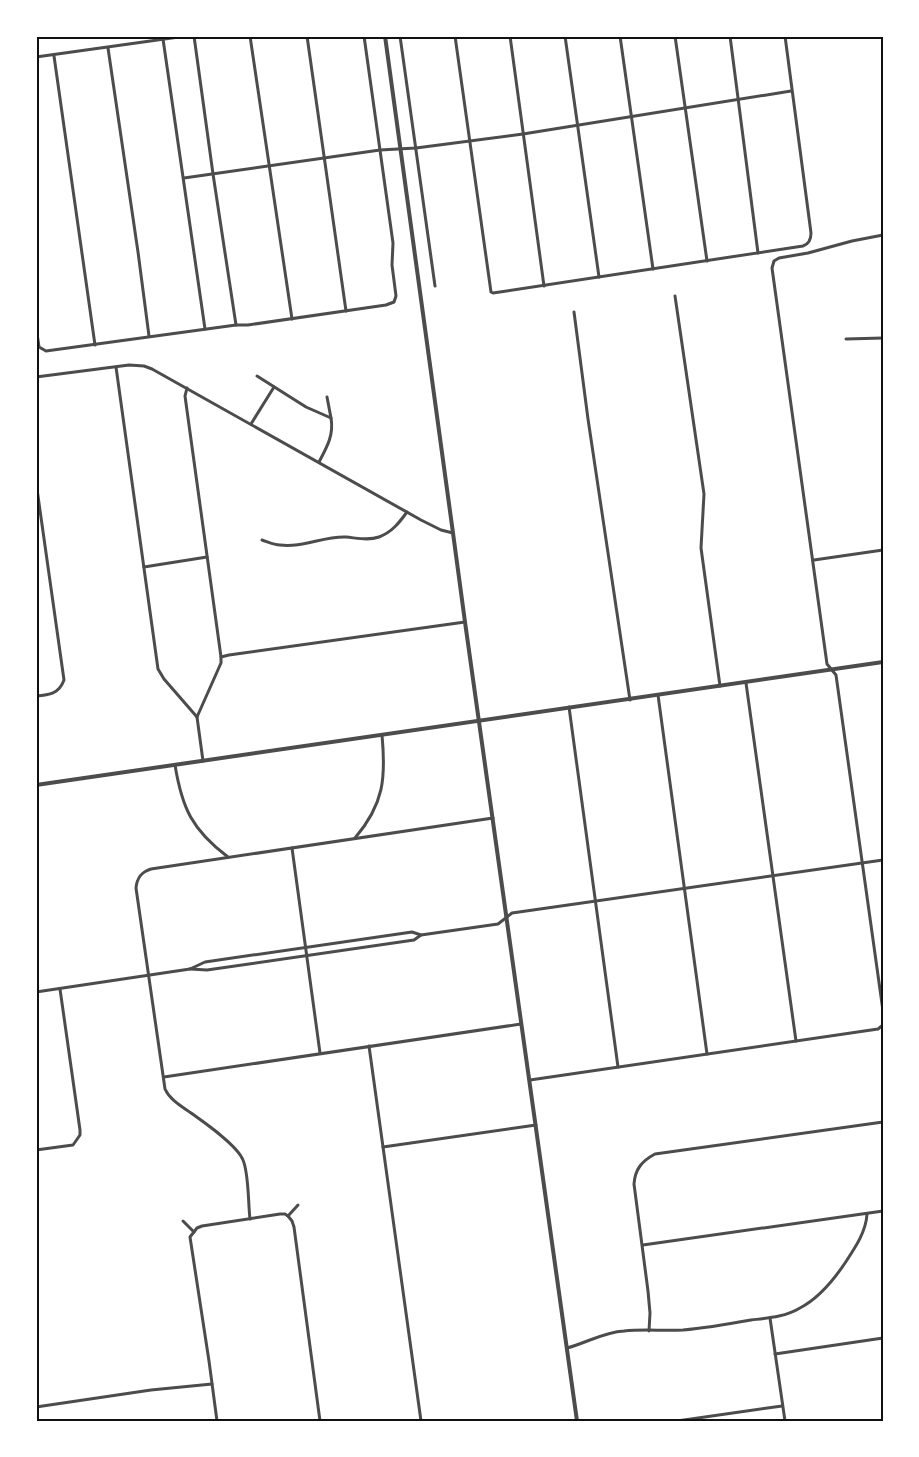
<svg xmlns="http://www.w3.org/2000/svg" width="919" height="1457" viewBox="0 0 919 1457" font-family="'Fira Sans Condensed',sans-serif">
<style>
.lines{fill:none;stroke-linecap:round;stroke-linejoin:round}
.minor{stroke:#4c4c4c;stroke-width:3}
.tertiary{stroke:#4c4c4c;stroke-width:4}
.neatline{fill:none;stroke:#111;stroke-width:2}
</style>
<rect width="100%" height="100%" fill="#fff"/>
<g class="lines">
<g class="minor">
<polyline points="194,36 213,174 236,325"/>
<polyline points="250,36 292,319"/>
<polyline points="307,36 346,311"/>
<polyline points="400,36 435,286"/>
<path d="M 455,36 L 491,292 L 493,293 L 803,246 C 809,244 811,240 811,233 L 785,36"/>
<polyline points="510,36 544,286"/>
<polyline points="565,36 599,277"/>
<polyline points="620,36 653,269"/>
<polyline points="675,36 707,261"/>
<polyline points="730,36 758,253"/>
<polyline points="163,39 205,329"/>
<polyline points="108,48 138,252 149,336"/>
<polyline points="54,56 95,345"/>
<polyline points="36,57 186,36"/>
<polyline points="184,178 380,150 416,148 523,134 791,91"/>
<polyline points="883,235 852,241 808,253 779,258 774,261 772,268 827,664 836,675 883,1011"/>
<polyline points="675,296 704,494 701,548 720,686"/>
<polyline points="574,312 588,419 630,700"/>
<polyline points="36,327 39,347 46,351 236,325 248,325 386,305 394,302 396,296 392,265 393,243 364,36"/>
<polyline points="846,339 883,338"/>
<polyline points="116,367 158,669 164,679 197,717"/>
<path d="M 257,376 L 306,407 L 331,418 C 334,435 327,447 319,462"/>
<polyline points="36,377 129,365 144,366 152,369 421,520 441,530 453,533"/>
<polyline points="187,388 185,396 221,657 221,663 197,717"/>
<polyline points="327,397 331,418"/>
<polyline points="251,424 274,387"/>
<path d="M 36,482 L 64,680 C 59,694 49,695 36,696"/>
<path d="M 262,540 C 268,542 274,545 280,545 C 302,548 324,536 346,537 C 357,538 368,541 379,537 C 392,532 399,523 407,512"/>
<polyline points="814,560 883,550"/>
<polyline points="144,567 207,557"/>
<polyline points="221,657 229,655 465,622"/>
<polyline points="746,683 796,1041"/>
<polyline points="658,695 707,1054"/>
<polyline points="569,707 618,1067"/>
<polyline points="197,717 203,761"/>
<path d="M 175,765 C 182,808 192,830 228,857"/>
<path d="M 355,838 C 384,804 386,778 382,735"/>
<polyline points="292,848 320,1053"/>
<polyline points="190,969 207,970 414,940 421,935 498,924 512,913 883,860"/>
<polyline points="36,992 190,969 205,962 412,932 421,935"/>
<polyline points="369,1046 421,1421"/>
<polyline points="164,1077 521,1024"/>
<polyline points="530,1080 878,1029 883,1025"/>
<polyline points="383,1147 536,1125"/>
<polyline points="36,1150 73,1145 80,1135 80,1130 60,989"/>
<polyline points="288,1216 292,1221 294,1227 320,1421"/>
<polyline points="288,1216 298,1205"/>
<path d="M 250,1219 C 248,1203 249,1174 243,1160 C 237,1145 205,1123 191,1113 C 181,1106 170,1100 165,1089 L 136,888 C 137,878 141,872 151,869 L 493,818"/>
<polyline points="183,1221 194,1232"/>
<polyline points="643,1245 883,1211"/>
<polyline points="770,1318 785,1421"/>
<path d="M 649,1331 L 650,1313 L 648,1291 L 634,1184 C 635,1169 642,1161 655,1154 L 883,1122"/>
<path d="M 567,1348 C 586,1343 604,1332 624,1331 C 643,1329 663,1331 683,1330 C 706,1328 729,1324 751,1320 C 768,1318 785,1317 800,1308 C 819,1298 833,1281 845,1263 C 855,1248 866,1232 867,1214"/>
<polyline points="775,1354 883,1338"/>
<polyline points="36,1407 151,1390 212,1384"/>
<polyline points="217,1421 209,1361 190,1237 197,1228 202,1226 280,1214 285,1214 288,1216"/>
<polyline points="677,1421 782,1406"/>
</g>
<g class="tertiary">
<polyline points="385,36 453,533 465,622 577,1421"/>
<polyline points="36,785 883,662"/>
</g>
</g>
<rect width="919" height="1457" fill="none" stroke="#ffffff" stroke-width="75"/>
<rect x="38" y="38" width="844" height="1382" class="neatline"/>
</svg>
